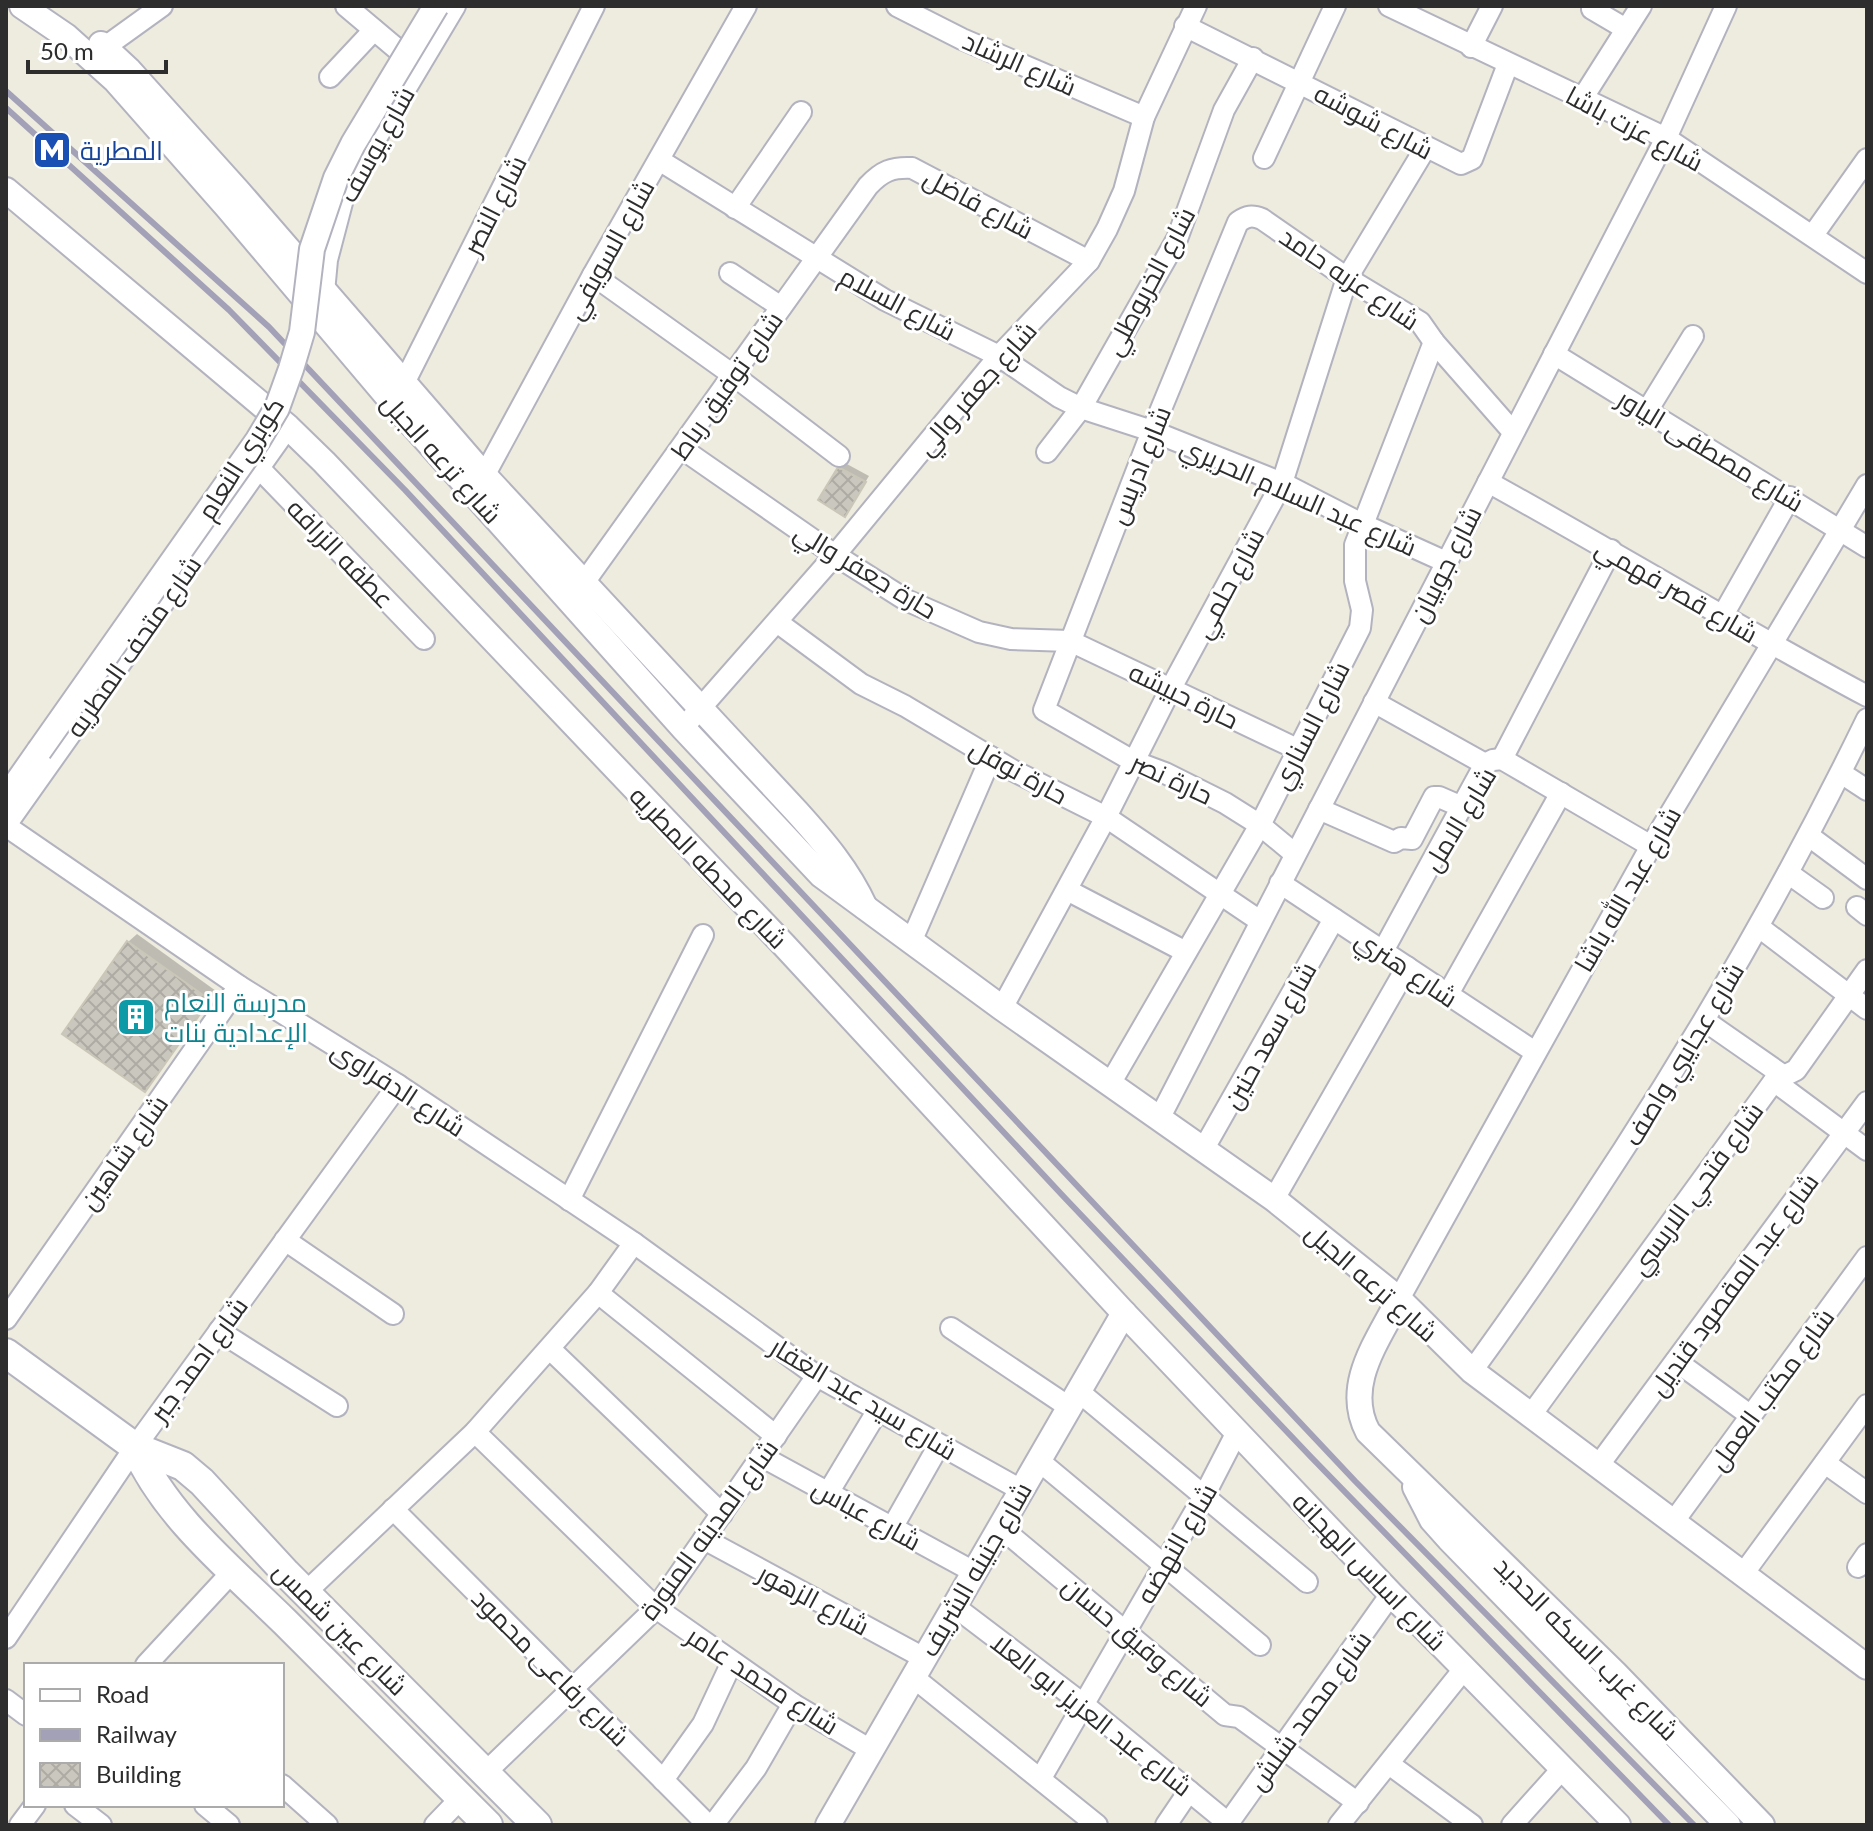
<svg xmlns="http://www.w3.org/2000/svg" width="1873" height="1831" viewBox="0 0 1873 1831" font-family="Lato,Cairo,sans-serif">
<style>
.shadow{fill:#0003}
.building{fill:url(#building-cross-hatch);stroke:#cac7b8;stroke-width:2}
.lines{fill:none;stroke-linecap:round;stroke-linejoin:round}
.minor-casing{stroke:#b3b3c0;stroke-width:24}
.tertiary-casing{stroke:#b3b3c0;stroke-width:28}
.secondary-casing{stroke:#b3b3c0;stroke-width:32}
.minor{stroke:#fff;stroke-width:20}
.tertiary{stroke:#fff;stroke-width:24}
.secondary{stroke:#fff;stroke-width:28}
.rail{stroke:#a3a1b7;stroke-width:6}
.tertiary-bridge-casing{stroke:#b3b3c0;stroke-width:28;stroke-linecap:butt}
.tertiary-bridge{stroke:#fff;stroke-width:24}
.labels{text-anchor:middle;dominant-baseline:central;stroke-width:6;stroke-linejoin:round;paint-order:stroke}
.street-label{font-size:26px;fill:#2d2d2d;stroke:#fff}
.transit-label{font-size:26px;fill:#164399;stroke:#fff;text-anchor:start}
.culture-label{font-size:26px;fill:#0d838f;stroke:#fff;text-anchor:start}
</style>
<defs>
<pattern id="building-cross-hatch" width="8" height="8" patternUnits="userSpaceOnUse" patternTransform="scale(2)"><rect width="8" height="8" fill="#cac7be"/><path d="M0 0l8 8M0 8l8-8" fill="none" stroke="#aeaba4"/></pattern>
</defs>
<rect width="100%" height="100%" fill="#eeebdf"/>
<g class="shadow">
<polygon points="845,463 869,476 845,515 840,468"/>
<polygon points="137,934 216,991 145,1090 128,942"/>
</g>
<g class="building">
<polygon points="838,467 866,482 845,517 818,500"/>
<polygon points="127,941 210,1000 145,1092 62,1034"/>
</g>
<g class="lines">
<defs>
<g id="minor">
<polyline points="346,6 416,65"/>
<polyline points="897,6 962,39 1144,117"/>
<polyline points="1389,6 1666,138 1867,273"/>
<polyline points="1592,9 1626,29"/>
<polyline points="1185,26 1461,164 1472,159 1508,64"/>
<polyline points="105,47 162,6"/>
<polyline points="1471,47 1492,6"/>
<polyline points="330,77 374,30"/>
<polyline points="1582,99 1641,6"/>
<polyline points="1264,158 1335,6"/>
<polyline points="659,160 885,300 999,356 1059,397 1081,408 1152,431 1282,483 1362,524 1446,562"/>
<polyline points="735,208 801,112"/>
<polyline points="1813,235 1867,159"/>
<polyline points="730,273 781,307"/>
<polyline points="593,275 733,375 839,456"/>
<polyline points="324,292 327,260 343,199 357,170 455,6"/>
<polyline points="1554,354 1867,547"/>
<polyline points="399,393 594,6"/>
<polyline points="1647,411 1693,336"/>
<polyline points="681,448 835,555 906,600 979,632 1011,639 1070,641 1297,749"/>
<polyline points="1047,452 1081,408 1177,239 1224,110 1253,58"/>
<polyline points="258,467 424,639"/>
<path d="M 1488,482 C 1615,552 1739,628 1867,696"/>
<polyline points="478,487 593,275 746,6"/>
<path d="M 583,584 L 868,186 C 882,171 892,167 912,168 L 1089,261"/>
<polyline points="1723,615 1790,497"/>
<polyline points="777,622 861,684 905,706 1014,771 1106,817 1260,921"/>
<polyline points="1374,702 1485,764"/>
<polyline points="683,728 835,555 999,356 1089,261 1107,229 1124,191 1144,117 1196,6"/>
<polyline points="1502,759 1611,550"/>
<polyline points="1841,773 1867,790"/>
<polyline points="1319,809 1394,842 1401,838 1412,839 1434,797 1439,797 1462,807"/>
<polyline points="6,825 288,427"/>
<polyline points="6,826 239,986 398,1085 634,1243 817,1376 1021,1490"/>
<polyline points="1809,836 1867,879"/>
<path d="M 1295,854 L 1260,825 L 1225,803 L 1165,773 L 1133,761 L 1044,710 L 1152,431 L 1238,222 C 1247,216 1252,215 1262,219 L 1347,278 L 1420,322 L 1434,342 L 1513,432"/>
<polyline points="1788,873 1823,898"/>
<polyline points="1280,883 1535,1052"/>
<polyline points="1067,890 1186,952"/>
<polyline points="1857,907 1867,915"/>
<polyline points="1759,927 1867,1009"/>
<polyline points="911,942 991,757"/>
<polyline points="1383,951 1485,764 1493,760 1502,759 1651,846"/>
<polyline points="1448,994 1561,793"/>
<polyline points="1002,1008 1106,817 1171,688 1282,483 1347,278 1426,147"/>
<polyline points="1705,1021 1784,1076"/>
<polyline points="1774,1081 1867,1150"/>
<polyline points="1110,1084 1260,825 1360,628 1362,610 1355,581 1355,545 1434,342"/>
<polyline points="1159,1119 1666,138 1726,6"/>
<polyline points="1203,1150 1334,919"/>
<polyline points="1274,1199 1407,967"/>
<polyline points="569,1200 703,935"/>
<polyline points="285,1240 393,1314"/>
<polyline points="598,1293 776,1436"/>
<polyline points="1399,1299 1651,846 1867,485"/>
<polyline points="6,1319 239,986"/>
<polyline points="951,1328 1069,1407"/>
<polyline points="219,1331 337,1406"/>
<polyline points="550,1349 722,1514"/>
<polyline points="1676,1361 1751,1416"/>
<path d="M 1472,1371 C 1622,1164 1755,949 1867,719"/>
<polyline points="1078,1391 1307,1582"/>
<polyline points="1531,1415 1774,1081 1796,1070 1867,970"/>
<polyline points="475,1432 656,1608 793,1704 871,1750"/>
<polyline points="761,1456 974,1572"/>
<polyline points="1038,1460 1260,1645"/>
<polyline points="1825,1463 1867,1493"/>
<polyline points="1598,1466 1867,1102"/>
<polyline points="828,1493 878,1410"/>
<polyline points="393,1509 708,1825"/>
<polyline points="1674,1521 1867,1257"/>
<polyline points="1000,1527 1225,1715 1239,1717 1358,1803"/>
<polyline points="892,1528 939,1445"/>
<polyline points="704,1539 924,1658"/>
<polyline points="1858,1567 1867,1554"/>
<polyline points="1743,1574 1867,1405"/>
<polyline points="306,1592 475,1432 598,1293 634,1243"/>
<polyline points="954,1606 1083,1704 1228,1823"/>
<polyline points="6,1638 135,1447 398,1085"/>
<polyline points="146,1665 232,1572"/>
<polyline points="913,1677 1097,1825"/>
<polyline points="6,1700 26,1715"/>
<polyline points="1389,1764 1472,1825"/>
<polyline points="485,1773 656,1608 817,1376"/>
<polyline points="1041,1778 1204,1496 1237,1432"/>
<polyline points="663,1780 703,1724 732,1662"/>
<polyline points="282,1785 327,1825"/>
<polyline points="75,1805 101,1825"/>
<polyline points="205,1805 229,1825"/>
<polyline points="20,1825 35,1805"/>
<polyline points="435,1825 461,1798"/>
<polyline points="713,1825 756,1768 793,1704"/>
<polyline points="1166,1825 1189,1791"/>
<polyline points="1227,1825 1391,1594"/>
<polyline points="1339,1825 1464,1669"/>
<polyline points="1512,1825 1563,1768"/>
</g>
<g id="tertiary">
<polyline points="22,6 66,36 115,80 227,207 392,402 683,728 821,875 1002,1008 1274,1199 1399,1299 1472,1371 1867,1667"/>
<path d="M 101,44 L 129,70 L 238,191 L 484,475 L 797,812 C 824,842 848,870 865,907"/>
<polyline points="6,190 288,427 324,462 784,945 1124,1313 1391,1594 1618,1825"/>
<polyline points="6,798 39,751"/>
<path d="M 1399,1299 C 1378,1341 1343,1385 1368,1432 L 1615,1673 L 1762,1825"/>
<polyline points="1415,1487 1432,1520 1449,1539 1728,1825"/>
<polyline points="828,1825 1124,1313"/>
</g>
<g id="secondary">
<polyline points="6,1353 135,1447 183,1466 202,1482 286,1573 537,1825"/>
<path d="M 135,1447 C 166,1517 231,1569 285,1622 C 353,1690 420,1757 488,1825"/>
</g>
</defs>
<use href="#minor" class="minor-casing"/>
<use href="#tertiary" class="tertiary-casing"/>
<use href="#secondary" class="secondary-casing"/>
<use href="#minor" class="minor"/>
<use href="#tertiary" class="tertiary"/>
<use href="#secondary" class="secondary"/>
<g class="rail">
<polyline points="6,91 269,327 1355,1481 1694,1825"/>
<polyline points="6,108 229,310 405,490 1064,1197 1311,1457 1669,1825"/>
</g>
<defs>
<polyline id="tertiary-bridge" points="39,751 258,440 277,408 291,369 302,332 312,249 336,178 353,144 436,6"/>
</defs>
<use href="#tertiary-bridge" class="tertiary-bridge-casing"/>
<use href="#tertiary-bridge" class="tertiary-bridge"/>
</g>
<defs>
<symbol id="metro-square" viewBox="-11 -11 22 22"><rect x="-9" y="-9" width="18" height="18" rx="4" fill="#1a4fb4" stroke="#fff"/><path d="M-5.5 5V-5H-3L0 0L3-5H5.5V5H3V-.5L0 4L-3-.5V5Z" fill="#fff"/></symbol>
<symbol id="building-square" viewBox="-11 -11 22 22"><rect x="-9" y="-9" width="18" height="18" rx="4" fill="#0f9aa8" stroke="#fff"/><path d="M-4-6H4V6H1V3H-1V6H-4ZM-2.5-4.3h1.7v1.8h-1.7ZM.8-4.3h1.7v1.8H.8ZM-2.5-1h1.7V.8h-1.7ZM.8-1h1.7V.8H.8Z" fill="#fff"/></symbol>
</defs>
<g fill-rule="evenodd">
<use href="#metro-square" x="30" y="128" width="44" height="44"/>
<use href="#building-square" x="114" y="995" width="44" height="44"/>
</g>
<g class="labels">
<g class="street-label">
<text transform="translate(1020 63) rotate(24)">شارع الرشاد</text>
<text transform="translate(1374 121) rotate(28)">شارع شوشه</text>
<text transform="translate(1635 128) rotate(28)">شارع عزت باشا</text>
<text transform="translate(376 144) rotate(-61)">شارع يوسف</text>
<text transform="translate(979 203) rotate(28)">شارع فاضل</text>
<text transform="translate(494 205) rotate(-63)">شارع النصر</text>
<text transform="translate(609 249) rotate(-61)">شارع السويفي</text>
<text transform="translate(1350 278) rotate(34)">شارع عزبه حامد</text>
<text transform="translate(1149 281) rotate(-62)">شارع الخربوطلي</text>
<text transform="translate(898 303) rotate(28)">شارع السلام</text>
<text transform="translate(726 385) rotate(-55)">شارع توفيق رباط</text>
<text transform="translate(976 388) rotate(-49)">شارع جعفر والي</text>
<text transform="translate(1711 450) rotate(31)">شارع مصطفى الياور</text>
<text transform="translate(240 458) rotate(-58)">كوبري النعام</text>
<text transform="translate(442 458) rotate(48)">شارع ترعه الجبل</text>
<text transform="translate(1139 465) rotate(-68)">شارع ادريس</text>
<text transform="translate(1299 496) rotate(24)">شارع عبد السلام الحريري</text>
<text transform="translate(341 553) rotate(46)">عطفه الزرافه</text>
<text transform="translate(1445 564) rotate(-63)">شارع جوبيان</text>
<text transform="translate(866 570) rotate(31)">حارة جعفر والي</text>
<text transform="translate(1228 583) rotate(-62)">شارع حلمي</text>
<text transform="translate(1677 590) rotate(30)">شارع قصر فهمي</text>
<text transform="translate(133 646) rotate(-55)">شارع متحف المطريه</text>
<text transform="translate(1184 695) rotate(26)">حارة حبيشه</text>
<text transform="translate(1310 725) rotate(-63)">شارع السناري</text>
<text transform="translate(1019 771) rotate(29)">حارة نوفل</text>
<text transform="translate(1172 778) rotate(25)">حارة نصر</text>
<text transform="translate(1459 819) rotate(-59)">شارع الامل</text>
<text transform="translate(709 867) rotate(46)">شارع محطه المطريه</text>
<text transform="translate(1627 889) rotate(-60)">شارع عبد الله باشا</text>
<text transform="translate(1407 968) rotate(34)">شارع هنري</text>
<text transform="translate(1269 1035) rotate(-61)">شارع سعد حنين</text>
<text transform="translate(1683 1054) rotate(-59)">شارع عجايبي واصف</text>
<text transform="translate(399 1088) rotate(33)">شارع الدفراوى</text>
<text transform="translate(123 1152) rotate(-55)">شارع شاهين</text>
<text transform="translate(1696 1188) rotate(-54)">شارع فتحي الاربسي</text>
<text transform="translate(1372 1282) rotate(41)">شارع ترعه الجبل</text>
<text transform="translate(1733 1284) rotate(-54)">شارع عبد المقصود قنديل</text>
<text transform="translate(198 1359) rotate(-54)">شارع احمد جبر</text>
<text transform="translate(1771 1389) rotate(-54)">شارع مكتب العمل</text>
<text transform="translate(864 1398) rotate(31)">شارع سيد عبد الغفار</text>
<text transform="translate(867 1514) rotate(29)">شارع عباس</text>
<text transform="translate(708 1529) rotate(-54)">شارع المدينه المنورة</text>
<text transform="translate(1176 1543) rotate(-60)">شارع النهضه</text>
<text transform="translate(975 1569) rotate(-60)">شارع جنينه الشريف</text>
<text transform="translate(1370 1571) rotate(46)">شارع اساس الهجانه</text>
<text transform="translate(814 1599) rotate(28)">شارع الزهور</text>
<text transform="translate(341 1628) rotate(45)">شارع عين شمس</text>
<text transform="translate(1138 1641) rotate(40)">شارع وفيق حسان</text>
<text transform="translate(1587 1648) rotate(45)">شارع غرب السكه الحديد</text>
<text transform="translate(551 1667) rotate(45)">شارع رفاعى محمود</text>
<text transform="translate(763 1680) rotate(33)">شارع محمد عامر</text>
<text transform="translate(1309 1710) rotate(-54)">شارع محمد شلش</text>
<text transform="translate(1092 1714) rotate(38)">شارع عبد العزيز ابو العلا</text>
</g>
<g class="transit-label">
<text x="80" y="150">المطرية</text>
</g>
<g class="culture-label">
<text x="164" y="1002">مدرسة النعام<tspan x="164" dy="30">الإعدادية بنات</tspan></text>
</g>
</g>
<rect width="1873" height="1831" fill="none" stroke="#2d2d2d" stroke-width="16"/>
<rect x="24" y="1663" width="260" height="144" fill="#ffffff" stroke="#ababab" stroke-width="2"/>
<rect x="40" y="1689" width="40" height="12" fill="#ffffff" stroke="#ababab" stroke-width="2"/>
<text x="96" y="1703" font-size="24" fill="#2d2d2d">Road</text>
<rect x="40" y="1729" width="40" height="12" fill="#a3a1b7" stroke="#ababab" stroke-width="2"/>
<text x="96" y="1743" font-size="24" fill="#2d2d2d">Railway</text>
<rect x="40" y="1763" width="40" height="24" fill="url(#building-cross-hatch)" stroke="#ababab" stroke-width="2"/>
<text x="96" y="1783" font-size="24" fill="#2d2d2d">Building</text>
<path d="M28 60v12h138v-12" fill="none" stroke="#2d2d2d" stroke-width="4"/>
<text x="40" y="60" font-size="24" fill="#2d2d2d" stroke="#ffffff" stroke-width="6" paint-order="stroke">50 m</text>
</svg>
